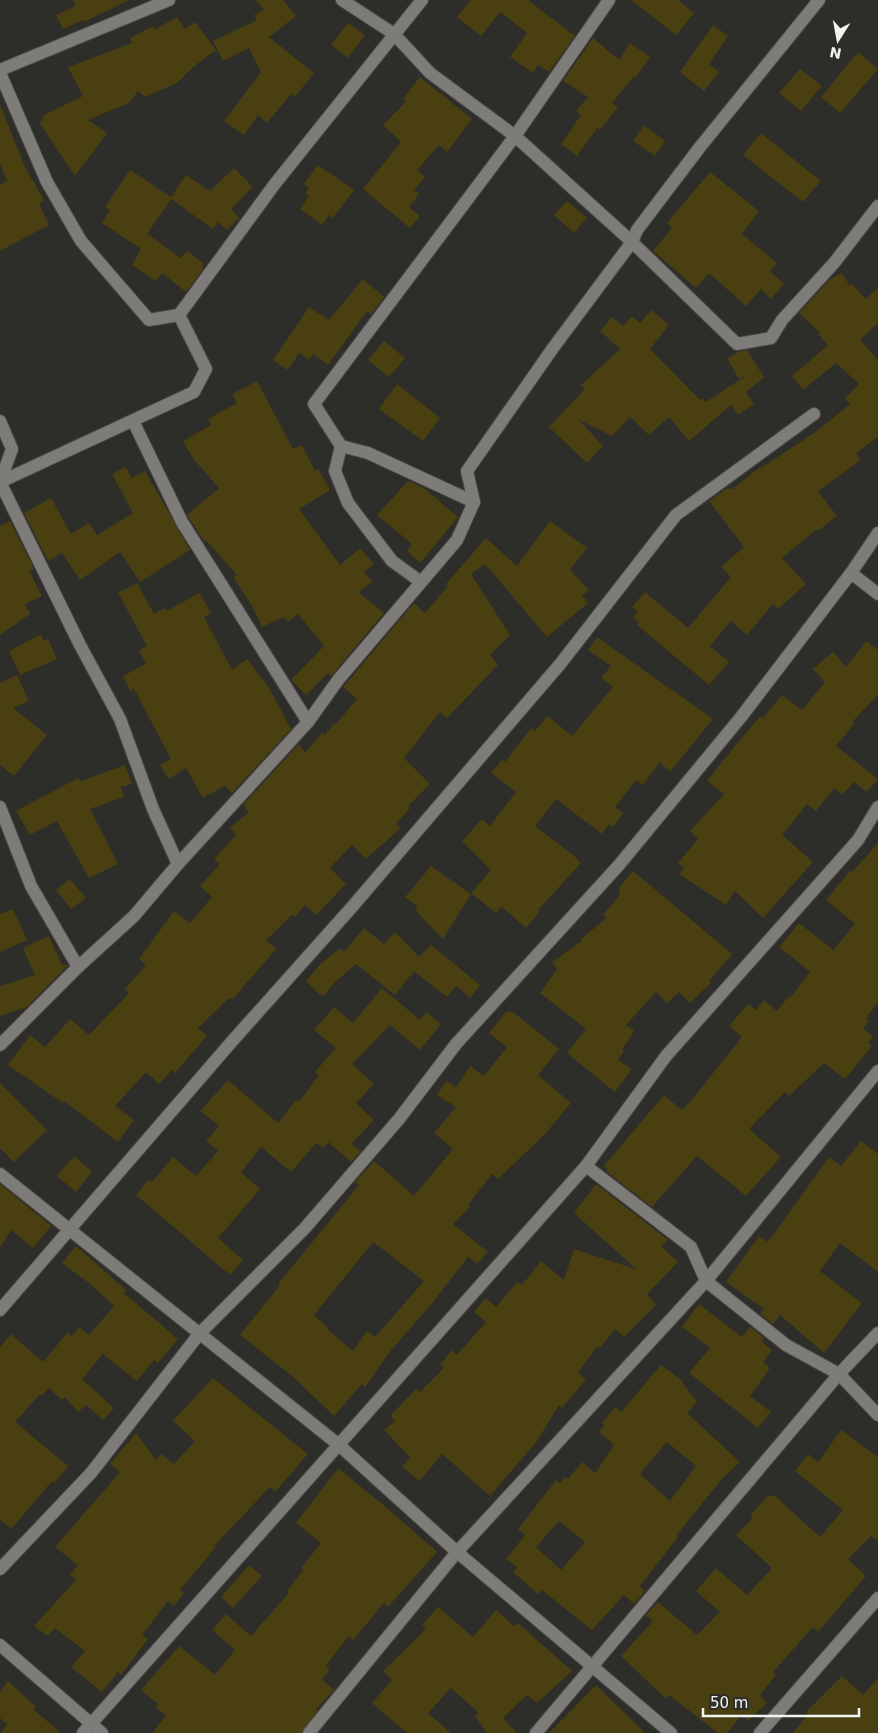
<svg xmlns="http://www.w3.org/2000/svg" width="878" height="1733" viewBox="0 0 878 1733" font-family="'DejaVu Sans',sans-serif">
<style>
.building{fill:#493f10;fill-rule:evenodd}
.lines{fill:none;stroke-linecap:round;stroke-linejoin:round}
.minor-casing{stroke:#4b4a48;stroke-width:14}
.tertiary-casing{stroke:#4b4a48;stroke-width:14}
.minor{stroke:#7d7c79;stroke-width:12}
.tertiary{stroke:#7d7c79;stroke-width:12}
</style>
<rect width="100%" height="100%" fill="#2d2d2a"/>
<g class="building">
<polygon points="73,0 129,0 84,22 83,20 63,29 56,15 76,6"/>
<polygon points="256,0 283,0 296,16 269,37 314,73 295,97 291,94 267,123 258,115 244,135 224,121 261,72 249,48 223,61 213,41 257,20 254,15 264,10"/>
<polygon points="471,0 528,0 575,36 549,72 538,65 533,73 510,57 527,33 500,12 481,36 457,17"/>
<polygon points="631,0 678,0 694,13 676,35"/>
<polygon points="177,17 185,29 195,22 216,50 192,68 177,83 145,97 138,91 129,103 88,120 107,133 75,176 39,122 44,120 42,116 83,96 68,67 132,43 130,38 153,26 154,30"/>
<polygon points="348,23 365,35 348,58 331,45"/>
<polygon points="713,25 728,36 709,64 719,72 704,91 680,72"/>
<polygon points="593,38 619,60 630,43 650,57 635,78 633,77 612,103 618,107 600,130 597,128 577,156 561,144 581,115 576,111 588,97 563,81"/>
<polygon points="858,52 878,69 840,113 821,97"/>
<polygon points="800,69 822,86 801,111 779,93"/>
<polygon points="420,77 472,119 447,152 439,145 417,170 425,177 414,190 419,194 409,207 420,216 410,228 363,189 401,142 383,125 406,102 403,99"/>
<polygon points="0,105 25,167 44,200 39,204 49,225 0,251 0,185 7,181 0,164"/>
<polygon points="644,125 665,141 655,156 633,141"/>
<polygon points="761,133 821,181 803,202 743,155"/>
<polygon points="318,165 354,190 333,218 329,215 322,225 300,209 309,196 305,194 309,188 304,184"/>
<polygon points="234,168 253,187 231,209 239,218 227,230 218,222 213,229 171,199 147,234 181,258 187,251 203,263 203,269 186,292 162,273 156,281 132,265 141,249 102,223 110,210 105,207 130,170 171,197 186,175 210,191"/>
<polygon points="710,172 759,211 742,234 777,263 770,271 784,284 771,299 761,289 746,306 709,273 696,288 653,251 672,228 667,223"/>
<polygon points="567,201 587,218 574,233 554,215"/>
<polygon points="842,273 850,286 852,284 866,299 878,288 878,323 860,340 878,360 878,437 856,453 861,460 818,491 837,516 818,531 817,529 782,558 806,584 778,609 773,604 747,635 731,621 710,646 729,662 709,685 637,625 639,622 633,617 638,612 632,607 645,592 688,628 731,577 721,567 744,547 709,501 727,488 732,489 760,467 761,468 814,433 850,404 845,398 859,384 836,363 803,390 792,376 828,345 818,334 820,333 799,313 829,280"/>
<polygon points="363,279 384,297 371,314 367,311 328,365 313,354 309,360 299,353 288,370 273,360 309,307 329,320"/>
<polygon points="651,310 669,325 650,349 700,400 702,398 706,402 750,373 739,379 727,358 738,352 747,350 764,377 746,392 754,404 738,415 731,405 689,441 669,417 649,435 630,417 612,436 579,420 603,446 587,463 549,427 585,389 581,385 620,349 600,331 612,317 623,326 632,316 640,323"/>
<polygon points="384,341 405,358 389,377 368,360"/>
<polygon points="257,381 293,449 302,445 315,471 318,469 330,490 299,509 340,565 360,548 374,564 364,572 372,582 358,592 384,613 331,676 328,673 306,695 291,680 324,646 298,614 288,622 284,617 262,627 252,606 233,577 237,575 206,540 204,541 187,515 219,488 194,460 183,441 211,425 208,419 237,403 232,394"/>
<polygon points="397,384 440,418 423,441 379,409"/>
<polygon points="125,467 132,478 145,471 190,550 140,582 120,552 80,580 62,553 48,561 24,513 51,498 71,534 89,523 97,535 133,513 112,474"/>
<polygon points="408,481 424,488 458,517 420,563 407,551 412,544 377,515"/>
<polygon points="10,521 34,569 29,571 42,596 25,604 30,614 0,635 0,526"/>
<polygon points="550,521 587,548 570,570 589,590 582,596 588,603 547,637 485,564 471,574 510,635 490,655 498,665 447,718 440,712 404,758 430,784 408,806 410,808 396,824 401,828 366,859 352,845 330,868 346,884 316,915 305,905 295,917 292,915 266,940 276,949 232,1000 229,998 198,1028 207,1036 175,1073 172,1070 159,1084 146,1072 115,1106 134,1120 118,1142 64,1101 63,1103 8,1065 30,1035 45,1047 70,1019 89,1035 129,993 125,989 146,965 139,959 174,911 190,923 212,897 200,886 220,864 214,859 236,835 230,828 249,812 243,805 299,744 305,753 322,733 325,735 334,723 336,724 357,699 343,687 414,603 425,613 448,586 446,584 486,538 517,566"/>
<polygon points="137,583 154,614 165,608 166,611 200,593 211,613 204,617 232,670 247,659 268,686 291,729 232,793 225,786 203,798 186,768 169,779 160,765 171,759 134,689 130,691 123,676 146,664 139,650 147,646 118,593"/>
<polygon points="41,634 44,641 48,639 57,659 20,675 9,651"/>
<polygon points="597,637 713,719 670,772 660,762 643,785 636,780 615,807 623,813 613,827 609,824 602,834 556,799 535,826 573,855 581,863 538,910 540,911 526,928 502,907 496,913 471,893 491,870 462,841 482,819 490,826 516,792 491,773 502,760 505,762 531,728 535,731 548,716 572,736 613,687 601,678 611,666 588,650"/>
<polygon points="866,641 878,650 878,695 852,722 855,723 836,746 878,779 867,792 854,782 842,795 834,788 816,811 807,804 782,835 813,862 763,918 735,891 726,905 679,874 684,868 678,863 698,839 690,831 724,794 707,781 721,763 760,716 763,718 782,695 802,710 825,682 813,669 833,652 846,667"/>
<polygon points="17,675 29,701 13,708 47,735 14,776 0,765 0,683"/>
<polygon points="125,765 132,784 121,787 124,797 90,809 118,864 89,878 57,821 30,835 16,811 78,778 81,781"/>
<polygon points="878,843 878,1002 866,1018 869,1021 863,1028 873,1037 868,1043 872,1046 845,1079 824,1063 789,1096 785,1092 749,1129 781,1157 746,1196 697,1156 652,1207 606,1171 608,1170 604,1166 664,1095 682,1110 690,1102 742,1037 729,1026 748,1004 756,1010 764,1000 777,1011 789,996 790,998 810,972 779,947 799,923 833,950 855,924 826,900 843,879 850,871 852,872"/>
<polygon points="431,866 471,894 443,939 415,910 418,907 405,897"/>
<polygon points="633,871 732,954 709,981 711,983 690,1003 679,992 667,1003 656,992 626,1025 634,1031 622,1050 624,1051 618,1060 632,1069 615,1092 567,1053 586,1029 540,993 557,969 552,962 582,941 581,939 607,918 603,915 620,895 619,888"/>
<polygon points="70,879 86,898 71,909 56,890"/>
<polygon points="13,909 27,940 0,952 0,914"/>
<polygon points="364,928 384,944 395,932 419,957 431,945 480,985 470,998 456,986 447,997 414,971 395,995 356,964 335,982 324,995 320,995 306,981 319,965 340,948 344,952"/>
<polygon points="49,936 62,965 68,965 27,1007 0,1016 0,986 35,975 23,948"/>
<polygon points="382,988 420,1020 426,1012 441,1024 420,1050 390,1025 352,1064 374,1084 356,1103 374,1120 351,1144 361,1151 351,1162 328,1142 323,1148 316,1143 291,1172 261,1147 241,1172 260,1189 218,1238 243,1260 230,1275 136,1195 149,1179 152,1182 173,1157 196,1176 218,1151 206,1141 219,1126 200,1111 228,1080 278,1123 296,1100 299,1102 319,1075 315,1072 336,1048 314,1030 334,1007 353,1023"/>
<path d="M 506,1012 L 513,1012 L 559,1049 L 538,1075 L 571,1103 L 545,1134 L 498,1179 L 492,1174 L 468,1205 L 470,1207 L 453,1224 L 488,1252 L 477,1264 L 468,1257 L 434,1301 L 392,1349 L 365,1387 L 362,1384 L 334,1416 L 292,1376 L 240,1335 L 280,1285 L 278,1284 L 359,1185 L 355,1182 L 374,1161 L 414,1196 L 453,1149 L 434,1133 L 456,1107 L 437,1095 L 446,1081 L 456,1087 L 470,1066 L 484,1076 L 507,1047 L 489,1033 ZM 373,1242 L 424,1281 L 375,1337 L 367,1331 L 353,1351 L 327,1329 L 328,1328 L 314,1315 Z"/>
<polygon points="0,1083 47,1130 14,1162 0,1148"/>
<polygon points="861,1141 878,1154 878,1272 840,1243 820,1271 862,1303 824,1353 780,1315 773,1324 760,1314 764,1309 726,1282 759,1236 768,1242 829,1157 841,1166"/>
<polygon points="74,1156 92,1172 76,1192 57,1176"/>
<polygon points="0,1184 51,1226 33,1248 11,1230 0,1247"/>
<polygon points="596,1184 668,1240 661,1246 678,1262 647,1294 656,1305 624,1337 615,1329 600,1348 598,1346 578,1372 586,1379 562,1408 559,1405 537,1441 490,1496 442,1454 420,1481 402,1467 410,1457 384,1430 395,1421 390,1416 416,1389 420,1392 444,1368 440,1365 452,1350 457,1355 486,1322 474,1312 486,1298 496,1307 517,1282 522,1285 541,1261 564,1280 574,1249 636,1269 574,1213"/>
<polygon points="76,1246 126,1290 124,1293 178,1339 158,1363 154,1360 137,1381 103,1354 82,1379 114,1408 103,1420 86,1405 78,1412 65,1397 62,1400 49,1388 42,1396 40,1394 15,1422 68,1466 54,1483 52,1481 11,1529 0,1519 0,1347 11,1334 43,1362 68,1332 72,1336 79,1327 89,1335 114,1306 89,1283 62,1263"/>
<polygon points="699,1304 742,1337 750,1327 764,1338 761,1341 772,1350 763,1362 770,1368 750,1396 771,1412 758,1428 689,1373 710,1348 682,1327"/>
<path d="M 661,1365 L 681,1380 L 697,1402 L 687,1413 L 740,1462 L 721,1480 L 676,1536 L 678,1537 L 640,1586 L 645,1591 L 634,1604 L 624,1595 L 592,1630 L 542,1590 L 538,1594 L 513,1572 L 517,1567 L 506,1559 L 525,1535 L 518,1529 L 556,1480 L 560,1483 L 565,1477 L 568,1479 L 582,1462 L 595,1473 L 614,1445 L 599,1432 L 604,1425 L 602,1423 L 615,1407 L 621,1412 ZM 667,1442 L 696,1466 L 670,1501 L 641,1475 L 643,1470 ZM 559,1521 L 585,1542 L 561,1570 L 536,1547 Z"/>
<polygon points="213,1378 308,1454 275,1492 270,1487 214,1546 216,1547 180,1590 184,1593 174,1606 168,1601 142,1635 148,1639 121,1675 118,1672 102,1692 71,1667 85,1651 55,1628 48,1636 34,1626 76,1580 70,1575 78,1565 55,1547 120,1472 110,1464 136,1433 156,1460 161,1454 174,1464 195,1441 173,1421"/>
<polygon points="841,1430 878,1457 878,1541 871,1536 848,1559 866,1576 818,1632 813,1627 773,1672 776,1675 760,1695 767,1703 748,1721 742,1715 727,1733 718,1733 669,1695 666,1699 621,1656 653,1621 646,1615 658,1602 697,1635 720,1612 696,1591 716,1568 747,1595 772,1568 736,1535 753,1518 750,1515 768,1496 775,1496 820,1537 843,1510 795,1471 808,1454 818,1462"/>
<polygon points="338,1468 387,1508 437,1552 388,1607 384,1603 353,1640 349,1636 326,1665 330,1669 322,1679 334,1690 316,1709 318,1710 301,1733 152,1733 166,1715 155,1707 158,1704 141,1690 179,1646 215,1675 235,1650 212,1630 226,1614 251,1636 289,1593 287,1591 303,1570 301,1568 321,1543 296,1523"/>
<polygon points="249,1565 262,1576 233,1608 221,1597"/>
<polygon points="438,1607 473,1637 496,1610 514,1626 518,1623 572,1671 537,1703 527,1695 503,1718 517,1733 487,1733 475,1716 479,1713 451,1688 428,1713 451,1733 407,1733 372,1703 392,1680 383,1671 426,1629 422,1625"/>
<polygon points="842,1676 863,1695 878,1678 878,1733 793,1733 808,1714 806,1712"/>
<polygon points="8,1681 36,1707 34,1710 61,1733 1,1733 7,1724 0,1718 0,1692"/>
<polygon points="596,1685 645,1733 549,1733"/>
</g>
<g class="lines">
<defs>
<g id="minor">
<polyline points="342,0 394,34 430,73 515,136 632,242 553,348 467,471 474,502"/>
<polyline points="819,0 700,147 637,230 632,242 737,344 771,338 782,320 834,263 878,206"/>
<polyline points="0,70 169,0"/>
<polyline points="0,73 47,182 81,241 149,320 179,315 206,369 194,392 0,482"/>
<polyline points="179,315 274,185 422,0"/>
<polyline points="0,421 12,449 0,482 80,645 120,719 153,809 178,864 134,916 78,967 0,1045"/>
<polyline points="133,421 182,522 308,722"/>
<polyline points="341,446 335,471 348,503 392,561 421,582"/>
<polyline points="851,573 878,594"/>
<polyline points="0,807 31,886 78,967"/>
<polyline points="178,864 308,722 338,680 457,540 474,502 368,453 341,446 314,404 515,136 609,0"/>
<polyline points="586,1166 691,1247 706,1281 786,1345 839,1374 878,1415"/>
<polyline points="0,1174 339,1445 457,1552 671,1733"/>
<polyline points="0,1310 234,1039 352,907 561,663 676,515 814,414"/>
<polyline points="0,1569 91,1473 200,1333 305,1228 399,1119 456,1044 619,865 741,717 851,573 878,533"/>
<polyline points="83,1733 586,1166 666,1056 858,840 878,807"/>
<polyline points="309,1733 457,1552 706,1281 878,1071"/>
<polyline points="536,1733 839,1374 878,1333"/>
<polyline points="760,1733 878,1598"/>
</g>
<polyline id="tertiary" points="0,1645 102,1733"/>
</defs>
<use href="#minor" class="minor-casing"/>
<use href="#tertiary" class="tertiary-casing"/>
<use href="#minor" class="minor"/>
<use href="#tertiary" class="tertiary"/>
</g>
<g transform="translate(838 40) rotate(191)" stroke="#2d2d2a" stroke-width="4" paint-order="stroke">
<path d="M0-4L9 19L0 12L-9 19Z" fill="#f3f3f1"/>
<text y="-8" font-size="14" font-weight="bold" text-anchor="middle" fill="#f3f3f1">N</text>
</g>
<path d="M703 1708v8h156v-8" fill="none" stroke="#f3f3f1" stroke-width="2.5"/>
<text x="710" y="1708" font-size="15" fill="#f3f3f1" stroke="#2d2d2a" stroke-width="4" paint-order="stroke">50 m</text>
</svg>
